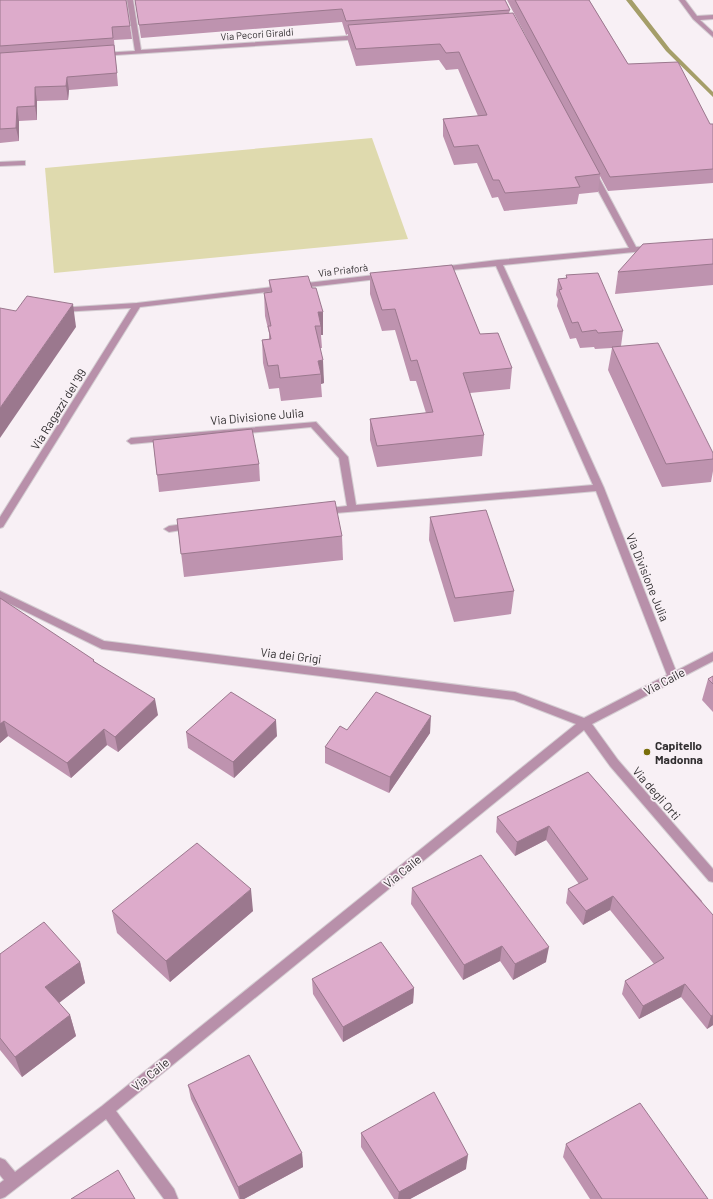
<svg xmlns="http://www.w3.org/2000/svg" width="713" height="1199" viewBox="0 0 713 1199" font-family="Barlow,sans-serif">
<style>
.green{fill:#dfdaae}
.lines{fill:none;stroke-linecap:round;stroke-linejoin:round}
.stream{fill:#a59e69;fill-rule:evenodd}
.minor-casing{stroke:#d4cdd2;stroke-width:2}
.minor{fill:#b890aa;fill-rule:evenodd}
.wall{fill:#be93af}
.shaded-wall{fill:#9b788e}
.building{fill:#ddabcb;stroke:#9b788e}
.poi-dot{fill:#796e0b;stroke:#f8f0f5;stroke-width:1.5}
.labels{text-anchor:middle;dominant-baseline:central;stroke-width:3.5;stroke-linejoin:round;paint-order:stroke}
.far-street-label{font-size:10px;fill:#312e30;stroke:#f8f0f5}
.street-label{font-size:12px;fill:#312e30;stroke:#f8f0f5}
.poi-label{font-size:12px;font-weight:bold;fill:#312e30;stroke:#f8f0f5;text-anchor:start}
</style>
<rect width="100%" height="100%" fill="#f8f0f5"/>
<polygon class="green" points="372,138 408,239 54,273 45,168"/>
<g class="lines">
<polygon class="stream" points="626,0 632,0 670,49 713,92 713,97 666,51"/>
<defs>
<g id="minor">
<polygon points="127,0 133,0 141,50 362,35 365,37 362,39 100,56 99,55 102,53 135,51"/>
<polygon points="679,0 685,0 697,16 713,15 713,19 700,20 713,32 713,37 693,19"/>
<polygon points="22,161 25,161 25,165 0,166 0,162"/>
<polygon points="589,170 592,170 596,172 636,247 654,246 654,250 503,265 604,488 676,671 713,652 713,661 592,724 618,760 713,869 713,882 709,881 610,766 584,730 116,1111 174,1189 178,1199 164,1199 106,1119 5,1197 0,1199 0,1183 4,1180 0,1175 0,1158 5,1160 15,1172 102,1106 576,724 514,700 102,649 0,599 0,591 104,641 515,692 584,718 667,675 596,491 324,514 319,511 321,509 347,506 339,458 311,427 131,444 127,441 131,438 316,422 348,457 356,505 593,485 496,266 440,271 436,269 440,267 498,260 629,248 588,172"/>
<polygon points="383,274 387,276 386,278 140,307 3,527 0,528 0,517 131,308 61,312 58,312 58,308 137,303"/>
<polygon points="191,523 196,526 194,528 169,532 164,529 169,526"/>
</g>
</defs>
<use href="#minor" class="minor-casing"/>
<use href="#minor" class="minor"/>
</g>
<g class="wall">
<polygon points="0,0 130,26 132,39 114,40 118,86 69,90 68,100 37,101 37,120 19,121 19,141 0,143"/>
<polygon points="135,0 505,0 510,10 509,13 529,42 507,0 589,0 628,64 710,124 713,124 713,183 608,191 600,176 598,192 579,194 577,204 504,211 498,197 492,198 477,163 454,165 443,136 443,119 478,116 458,69 446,70 439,60 356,66 348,41 348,34 346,35 342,22 141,38"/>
<polygon points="713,239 713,285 615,294 618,272"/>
<polygon points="370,273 480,334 512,368 510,389 470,393 484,435 482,456 377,467 370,440 370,419 426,413 416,381 410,381 395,330 382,331 370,294"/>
<polygon points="566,275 623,331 621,346 713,453 713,471 711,482 662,487 608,370 612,348 595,349 594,347 580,348 576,338 570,339 557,306 558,299 556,295 558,279 566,278"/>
<polygon points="269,280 312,288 316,288 323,335 321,335 322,348 320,348 324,383 321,384 322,397 281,401 279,388 269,389 263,363 262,340 269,339 269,333 265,316 264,293 270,292"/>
<polygon points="153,440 259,464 260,481 159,492"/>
<polygon points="430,517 514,591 511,614 454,622 429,540"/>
<polygon points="177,519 342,536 343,560 184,577"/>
<polygon points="0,598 95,662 158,715 118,752 107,745 71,778 8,736 0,743"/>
<polygon points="713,676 713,712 702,700 708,679"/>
<polygon points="347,730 430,733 389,793 325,763 325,747"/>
<polygon points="186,732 277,736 234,778 188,748"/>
<polygon points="588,772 702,901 713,1025 707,1029 681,997 639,1019 622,994 625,981 654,964 610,910 583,925 566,903 568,889 579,884 546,840 515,856 496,832 497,817"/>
<polygon points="412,888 546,962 513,980 500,961 463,980 411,904"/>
<polygon points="112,911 253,911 170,982 117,933"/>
<polygon points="0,954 80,962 85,983 59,1003 70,1015 76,1036 22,1077 0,1050"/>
<polygon points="312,979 414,988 413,1003 343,1042 313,994"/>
<polygon points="188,1085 302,1153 303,1167 244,1199 239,1199 191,1099"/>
<polygon points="361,1133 466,1169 410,1199 394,1199 361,1147"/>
<polygon points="566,1144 708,1199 590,1199 563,1157"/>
</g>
<g class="shaded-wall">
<polygon points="67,77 69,90 68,100 66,86"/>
<polygon points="35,87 37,101 37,120 35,106"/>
<polygon points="17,107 19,121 19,141 16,128"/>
<polygon points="73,304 76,327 0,438 0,408"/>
<polygon points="318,312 323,312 323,335 321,335 321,326"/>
<polygon points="323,360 324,383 321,384 321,374 318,361"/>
<polygon points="155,699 158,715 118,752 115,737"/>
<polygon points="431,716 430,733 389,793 390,777"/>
<polygon points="276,720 277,736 234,778 233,762"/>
<polygon points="4,721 8,736 0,743 0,724"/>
<polygon points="104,729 107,745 71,778 67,763"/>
<polygon points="549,826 546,840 515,856 517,842"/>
<polygon points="251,889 253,911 170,982 166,961"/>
<polygon points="613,896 610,910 583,925 586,911"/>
<polygon points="502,946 500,961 463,980 464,965"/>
<polygon points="549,947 546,962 513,980 515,964"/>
<polygon points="80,962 85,983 51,1009 45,987"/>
<polygon points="685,984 681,997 639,1019 643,1006"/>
<polygon points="414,988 413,1003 343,1042 343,1027"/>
<polygon points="70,1015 76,1036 22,1077 15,1057"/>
<polygon points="713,1015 713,1025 707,1029 711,1016"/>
<polygon points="302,1153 303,1167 244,1199 240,1199 238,1187"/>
<polygon points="468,1155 466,1169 410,1199 398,1199 399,1192"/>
</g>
<g class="building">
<polygon points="0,0 126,0 130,26 112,27 113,38 0,46"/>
<polygon points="135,0 505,0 510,10 346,21 342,9 139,25"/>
<polygon points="515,0 589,0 628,64 678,62 710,124 713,124 713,169 610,177"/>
<polygon points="513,13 600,174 575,177 580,187 505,193 499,180 493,180 478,145 454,147 443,119 487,115 459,52 446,53 440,44 356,49 348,25"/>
<polygon points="114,45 117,73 67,77 66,86 35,87 35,106 17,107 16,128 0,129 0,53"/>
<polygon points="713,239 713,264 618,272 643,244"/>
<polygon points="452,265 480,334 498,333 512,368 463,373 484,435 377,446 370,419 433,412 417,360 411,361 395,309 382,310 370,273"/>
<polygon points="598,273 623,331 598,333 596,330 582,332 578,322 572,323 559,290 562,289 558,279 567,278 566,275"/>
<polygon points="308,276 312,288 316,288 323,312 318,312 321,326 315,326 323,360 318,361 321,374 280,378 278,365 268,366 262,340 271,339 268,326 271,326 264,293 272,292 269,280"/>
<polygon points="27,296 73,304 0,408 0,308 16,311"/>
<polygon points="658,343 713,453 713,459 666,464 612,347"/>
<polygon points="252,429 259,464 157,475 153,440"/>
<polygon points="335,501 342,536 181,554 177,519"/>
<polygon points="486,510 514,591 455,598 430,517"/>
<polygon points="0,598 94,660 93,661 155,699 115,737 104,729 67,763 4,721 0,724"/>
<polygon points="713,676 713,684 708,679"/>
<polygon points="231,692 276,720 233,762 186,732"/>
<polygon points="376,692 431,716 390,777 325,747 340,726 347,730"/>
<polygon points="588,772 713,915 713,1015 711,1016 685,984 643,1006 625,981 664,958 613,896 586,911 568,889 588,879 549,826 517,842 497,817"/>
<polygon points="197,843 251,889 166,961 112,911"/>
<polygon points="481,855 549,947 515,964 502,946 464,965 412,888"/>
<polygon points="44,922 80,962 45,987 70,1015 15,1057 0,1038 0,954"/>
<polygon points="381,942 414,988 343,1027 312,979"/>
<polygon points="249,1055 302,1153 238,1187 188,1085"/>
<polygon points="434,1092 468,1155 399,1192 361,1133"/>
<polygon points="640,1103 708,1199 602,1199 566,1144"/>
<polygon points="118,1170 135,1199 71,1199"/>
</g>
<circle class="poi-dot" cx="647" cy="752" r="4"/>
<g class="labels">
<g class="far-street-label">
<text transform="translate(257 34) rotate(-4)">Via Pecori Giraldi</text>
<text transform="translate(343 270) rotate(-7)">Via Priaforà</text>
</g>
<g class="street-label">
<text transform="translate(58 409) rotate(-58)">Via Ragazzi del '99</text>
<text transform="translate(257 416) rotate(-5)">Via Divisione Julia</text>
<text transform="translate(648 577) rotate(68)">Via Divisione Julia</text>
<text transform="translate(291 655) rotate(7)">Via dei Grigi</text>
<text transform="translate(664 681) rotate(-28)">Via Caile</text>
<text transform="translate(657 793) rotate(49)">Via degli Orti</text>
<text transform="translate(402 871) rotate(-39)">Via Caile</text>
<text transform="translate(150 1074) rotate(-39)">Via Caile</text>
</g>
<g class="poi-label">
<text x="655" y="745">Capitello<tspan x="655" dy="14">Madonna</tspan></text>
</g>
</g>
</svg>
